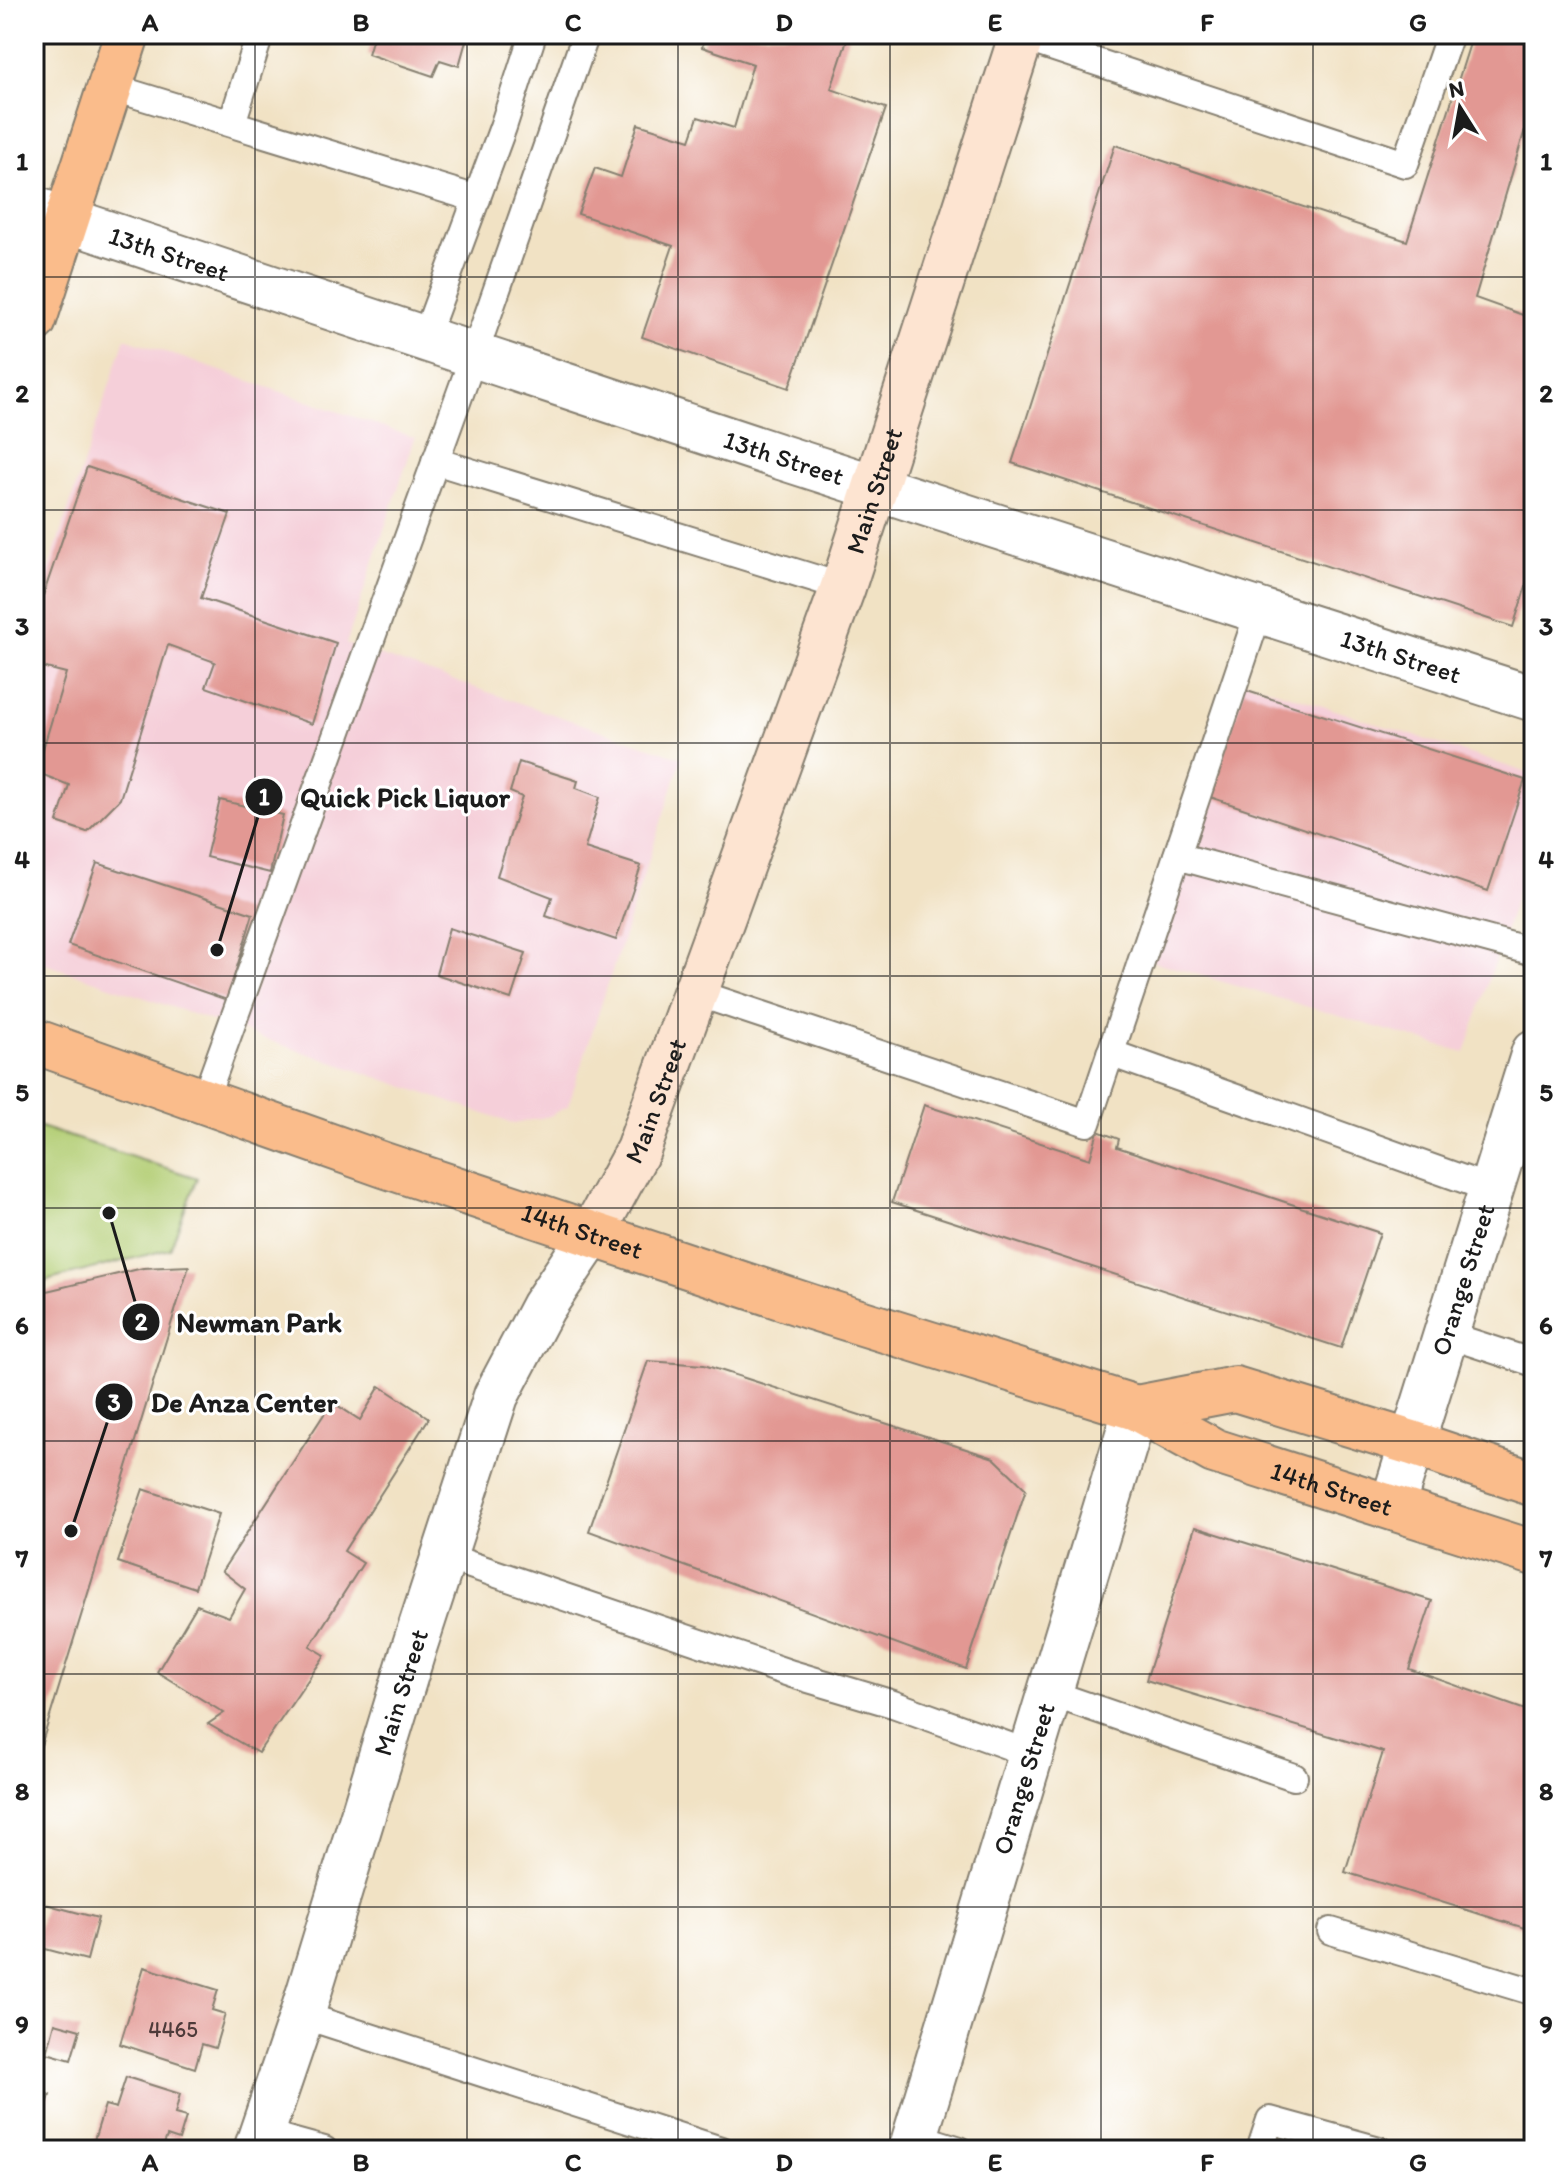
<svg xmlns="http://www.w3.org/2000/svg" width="1568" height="2184" viewBox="0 0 1568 2184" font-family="Itim,sans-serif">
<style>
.built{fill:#f5cfd9}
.green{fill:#b2cd73;stroke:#677448;stroke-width:2}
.building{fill:#e29893}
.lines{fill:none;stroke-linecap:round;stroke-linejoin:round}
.lane-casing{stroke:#867f70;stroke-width:30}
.street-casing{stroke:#867f70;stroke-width:48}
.secondary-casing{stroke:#867f70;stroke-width:48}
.primary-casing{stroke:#867f70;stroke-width:48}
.lane{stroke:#fff;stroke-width:26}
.street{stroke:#fff;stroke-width:44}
.secondary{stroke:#fde4d1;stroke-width:44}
.primary{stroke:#fabc8b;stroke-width:44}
.grid{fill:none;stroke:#1c1c1c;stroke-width:2;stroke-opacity:0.55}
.labels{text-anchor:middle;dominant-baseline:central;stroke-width:6;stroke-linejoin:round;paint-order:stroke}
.number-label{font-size:22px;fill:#4e3b3a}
.street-label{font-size:26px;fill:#1c1c1c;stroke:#fff}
.leader{fill:none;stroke:#1c1c1c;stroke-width:3}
.callout-dot{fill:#1c1c1c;stroke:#fff;stroke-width:3}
.mark-label{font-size:24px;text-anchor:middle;font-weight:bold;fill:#fff}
.callout-label{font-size:28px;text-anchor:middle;font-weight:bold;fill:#1c1c1c;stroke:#fff;stroke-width:6;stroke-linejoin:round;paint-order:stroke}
.neatline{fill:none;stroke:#1c1c1c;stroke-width:3}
.grid-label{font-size:26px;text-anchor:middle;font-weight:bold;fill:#1c1c1c}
</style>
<rect width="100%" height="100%" fill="#fff"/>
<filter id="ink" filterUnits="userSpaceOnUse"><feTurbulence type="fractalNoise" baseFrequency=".0125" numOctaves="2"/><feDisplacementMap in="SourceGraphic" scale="16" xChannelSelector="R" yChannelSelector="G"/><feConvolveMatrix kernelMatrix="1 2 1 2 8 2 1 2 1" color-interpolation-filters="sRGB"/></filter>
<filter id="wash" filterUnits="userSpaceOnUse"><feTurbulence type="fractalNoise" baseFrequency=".006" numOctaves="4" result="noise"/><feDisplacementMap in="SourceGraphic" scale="32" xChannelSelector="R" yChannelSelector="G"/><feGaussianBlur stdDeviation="1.8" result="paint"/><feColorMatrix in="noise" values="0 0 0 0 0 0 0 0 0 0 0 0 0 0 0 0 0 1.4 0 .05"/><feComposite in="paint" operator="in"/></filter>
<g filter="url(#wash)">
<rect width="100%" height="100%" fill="#f1e2c4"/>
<g class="built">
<polygon points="125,338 415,438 346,644 682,758 568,1106 550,1116 514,1124 34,960 34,614"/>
<polygon points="1231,676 1534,775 1534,842 1465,1053 1138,957"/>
</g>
<polygon class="green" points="34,1125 197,1178 170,1249 34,1284"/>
<g id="blocks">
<g class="building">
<polygon points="367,34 468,34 459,66 440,60 433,76 368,54 373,37"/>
<polygon points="706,34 849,34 831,89 886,108 789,388 642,337 673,246 578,214 595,168 621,177 638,124 690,140 698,117 734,128 753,64 702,47"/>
<polygon points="1473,34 1534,34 1534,99 1475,298 1534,319 1534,561 1513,627 1012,463 1115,145 1407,241"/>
<polygon points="87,467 230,514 201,598 336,643 312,724 206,687 215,662 168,645 120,799 87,832 57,822 69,785 36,772 66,673 34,665 34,622"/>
<polygon points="1244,690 1525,780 1488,891 1210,797"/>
<polygon points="519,762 578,781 576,788 600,797 585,848 641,866 616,940 546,916 552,897 497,876 522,797 510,792"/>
<polygon points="220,800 283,815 270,873 206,857"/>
<polygon points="97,863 253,914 227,1000 68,945"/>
<polygon points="449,928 526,953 511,999 436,974"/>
<polygon points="924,1105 1090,1159 1098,1131 1119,1139 1117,1147 1380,1233 1341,1348 892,1202"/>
<polygon points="189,1266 35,1765 34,1765 34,1294 143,1268"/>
<polygon points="648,1361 704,1365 994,1458 1026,1489 966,1669 589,1531"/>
<polygon points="380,1386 429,1418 344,1551 363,1563 310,1646 325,1655 258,1753 208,1724 224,1713 157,1672 197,1605 229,1617 245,1589 222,1571 332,1402 360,1420"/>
<polygon points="143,1489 219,1514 195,1588 118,1562"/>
<polygon points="1195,1527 1432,1601 1409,1669 1534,1713 1534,1931 1345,1872 1383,1752 1146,1680"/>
<polygon points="45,1904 98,1918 87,1960 34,1946"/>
<polygon points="144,1967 218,1990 212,2010 225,2014 215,2048 202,2044 195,2068 120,2044"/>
<polygon points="55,2023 80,2030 71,2060 47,2053"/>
<polygon points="126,2077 180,2094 175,2114 186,2117 179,2140 167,2136 162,2150 151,2150 129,2143 127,2150 91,2150 105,2105 116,2108"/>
<polygon points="34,2089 50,2095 43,2116 34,2113"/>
</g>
</g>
</g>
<g filter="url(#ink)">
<use href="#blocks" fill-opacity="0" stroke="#867f70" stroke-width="2"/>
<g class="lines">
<defs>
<g id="lane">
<polyline points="1021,37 1405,164 1450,34"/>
<polyline points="111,87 477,199"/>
<polyline points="232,123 260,34"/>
<polyline points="425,338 503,127 533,34"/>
<polyline points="435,461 843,587"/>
<polyline points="1177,856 1534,952"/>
<polyline points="697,993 1087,1123 1259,611"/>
<polyline points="1110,1053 1491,1189"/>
<polyline points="204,1101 474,355 586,34"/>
<polyline points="1445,1334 1534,1363"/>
<polyline points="444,1556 792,1674 893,1704 1031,1754"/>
<polyline points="1050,1693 1294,1777"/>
<polyline points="1331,1931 1534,1992"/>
<polyline points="302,2015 721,2150"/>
<polyline points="262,2133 324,2150"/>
<polyline points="915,2136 960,2150"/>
<polyline points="1260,2150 1270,2120 1379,2150"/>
</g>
<g id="street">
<path id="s1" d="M 34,209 L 784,458 L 1534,699"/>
<path id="s2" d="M 1392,1507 L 1534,1052"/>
<path id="s3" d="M 256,2150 L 302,2015 L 413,1651 L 496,1396 L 543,1307 L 592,1234"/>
<path id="s4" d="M 911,2150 L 1136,1408"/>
</g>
<g id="secondary">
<path id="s5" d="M 592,1234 L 638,1150 L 843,587 L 1022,34"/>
</g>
<g id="primary">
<polyline points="34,320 127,34"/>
<path id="s6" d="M 34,1041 L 384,1165 L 811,1307 L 1136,1408 L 1214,1451 L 1534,1553"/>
<polyline points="1136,1408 1235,1389 1412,1443 1534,1484"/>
</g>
</defs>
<use href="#lane" class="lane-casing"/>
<use href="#street" class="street-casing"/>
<use href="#secondary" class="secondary-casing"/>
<use href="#primary" class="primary-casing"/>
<use href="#lane" class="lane"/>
<use href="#street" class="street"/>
<use href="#secondary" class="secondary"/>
<use href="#primary" class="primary"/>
</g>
</g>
<path class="grid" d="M 255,34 L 255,2150M 467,34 L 467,2150M 678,34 L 678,2150M 890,34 L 890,2150M 1101,34 L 1101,2150M 1313,34 L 1313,2150M 34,277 L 1534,277M 34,510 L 1534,510M 34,743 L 1534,743M 34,976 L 1534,976M 34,1208 L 1534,1208M 34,1441 L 1534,1441M 34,1674 L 1534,1674M 34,1907 L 1534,1907"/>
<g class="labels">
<g class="number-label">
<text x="173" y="2029">4465</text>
</g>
<g class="street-label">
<text stroke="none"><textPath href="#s1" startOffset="142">13th Street</textPath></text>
<text stroke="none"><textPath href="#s1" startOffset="790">13th Street</textPath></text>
<text stroke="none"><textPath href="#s5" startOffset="796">Main Street</textPath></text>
<text stroke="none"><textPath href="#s1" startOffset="1438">13th Street</textPath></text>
<text stroke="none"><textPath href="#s5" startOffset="148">Main Street</textPath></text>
<text stroke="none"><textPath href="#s6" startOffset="580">14th Street</textPath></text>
<text stroke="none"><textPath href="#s2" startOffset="238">Orange Street</textPath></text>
<text stroke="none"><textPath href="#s6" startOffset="1374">14th Street</textPath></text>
<text stroke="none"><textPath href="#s3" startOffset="480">Main Street</textPath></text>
<text stroke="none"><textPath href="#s4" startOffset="388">Orange Street</textPath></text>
</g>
</g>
<path class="leader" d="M217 950L264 797M109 1213L141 1322M71 1531L114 1402"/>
<g class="callout-dot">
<circle cx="217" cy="950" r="8"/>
<circle cx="109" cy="1213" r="8"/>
<circle cx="71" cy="1531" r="8"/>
<circle cx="264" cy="797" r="20"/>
<circle cx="141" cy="1322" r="20"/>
<circle cx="114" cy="1402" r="20"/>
</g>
<g class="mark-label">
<text x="264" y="805">1</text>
<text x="141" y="1330">2</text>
<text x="114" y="1411">3</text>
</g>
<g class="callout-label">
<text x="405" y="807">Quick Pick Liquor</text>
<text x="259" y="1332">Newman Park</text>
<text x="244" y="1412">De Anza Center</text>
</g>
<rect width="1568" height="2184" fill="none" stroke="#fff" stroke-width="88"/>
<g transform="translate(1460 108) rotate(349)" stroke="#ffffff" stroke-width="6" paint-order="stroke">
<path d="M0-6L14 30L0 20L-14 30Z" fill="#1c1c1c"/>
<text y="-12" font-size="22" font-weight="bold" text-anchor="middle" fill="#1c1c1c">N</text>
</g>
<rect x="44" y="44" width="1480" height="2096" class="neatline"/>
<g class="grid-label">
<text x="150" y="31">A</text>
<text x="361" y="31">B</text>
<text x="573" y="31">C</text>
<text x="784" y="31">D</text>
<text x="995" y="31">E</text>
<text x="1207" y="31">F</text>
<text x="1418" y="31">G</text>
<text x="22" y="170">1</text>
<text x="1546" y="170">1</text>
<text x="22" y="402">2</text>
<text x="1546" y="402">2</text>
<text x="22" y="635">3</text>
<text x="1546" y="635">3</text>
<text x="22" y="868">4</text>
<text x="1546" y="868">4</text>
<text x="22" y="1101">5</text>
<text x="1546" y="1101">5</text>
<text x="22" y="1334">6</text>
<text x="1546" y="1334">6</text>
<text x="22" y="1567">7</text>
<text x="1546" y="1567">7</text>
<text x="22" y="1800">8</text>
<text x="1546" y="1800">8</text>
<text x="22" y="2033">9</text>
<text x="1546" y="2033">9</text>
<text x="150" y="2171">A</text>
<text x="361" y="2171">B</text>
<text x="573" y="2171">C</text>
<text x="784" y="2171">D</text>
<text x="995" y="2171">E</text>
<text x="1207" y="2171">F</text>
<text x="1418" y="2171">G</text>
</g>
</svg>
